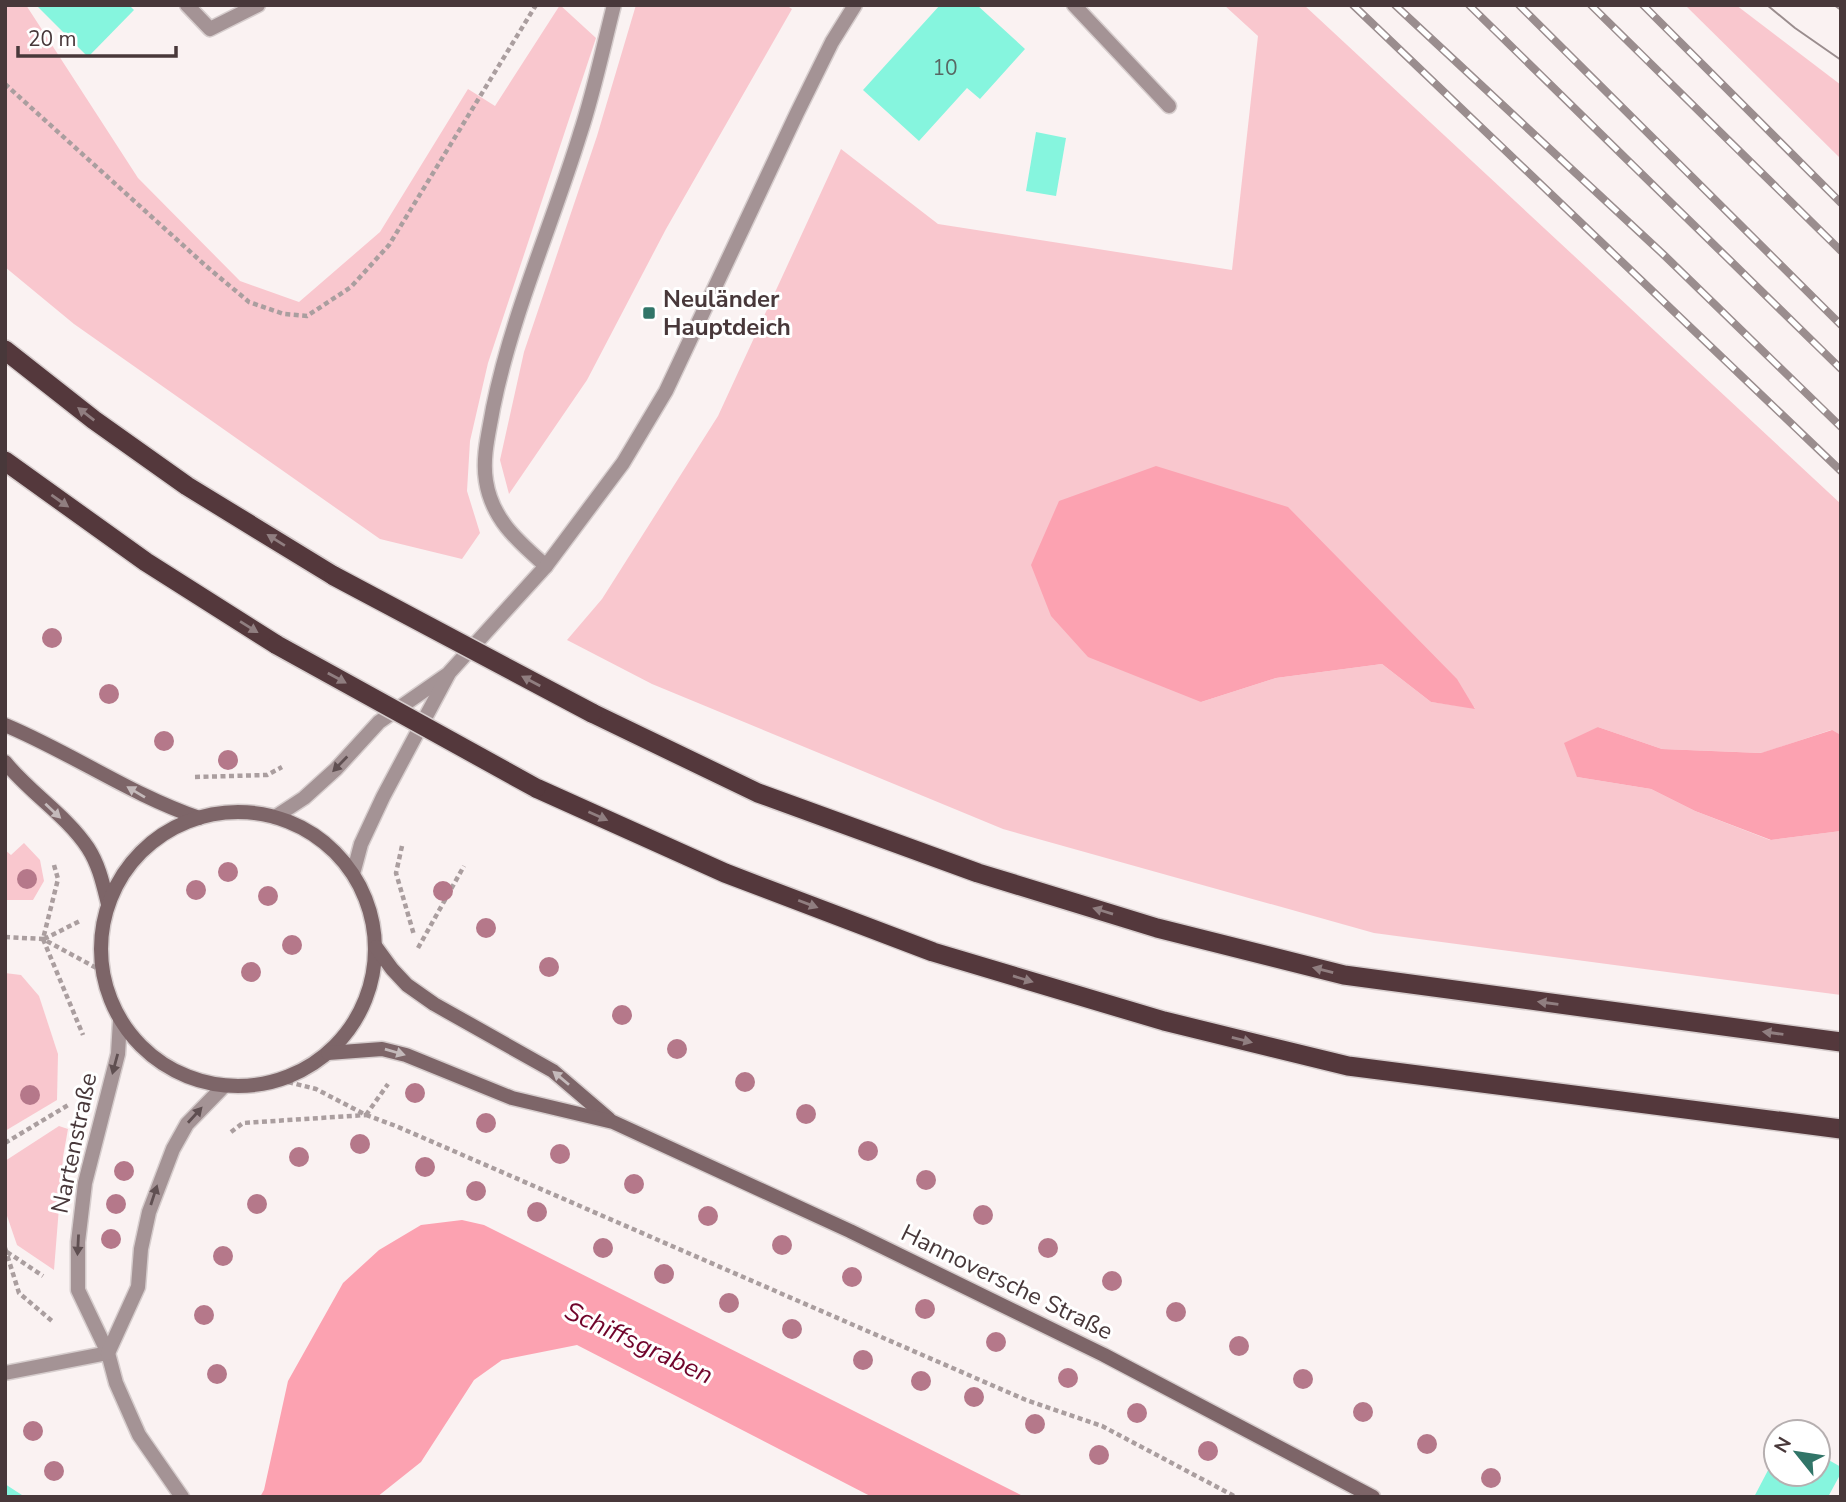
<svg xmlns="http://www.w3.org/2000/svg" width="1846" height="1502" viewBox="0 0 1846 1502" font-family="'Nunito Sans',sans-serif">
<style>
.green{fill:#f9c7ce;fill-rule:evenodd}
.water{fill:#fca2b1}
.building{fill:#86f5de}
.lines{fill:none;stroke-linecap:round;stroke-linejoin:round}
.service-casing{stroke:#d6cdcd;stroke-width:17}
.minor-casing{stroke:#d6cdcd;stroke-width:17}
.tertiary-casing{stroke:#d6cdcd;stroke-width:17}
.secondary-casing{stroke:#d6cdcd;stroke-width:17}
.trunk-casing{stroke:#d6cdcd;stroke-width:22}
.path{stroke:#aa9e9f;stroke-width:4.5;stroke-dasharray:5 3.5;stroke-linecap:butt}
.service{stroke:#a49395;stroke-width:14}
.minor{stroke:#a49395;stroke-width:14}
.tertiary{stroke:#a49395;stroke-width:14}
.secondary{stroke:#7d6568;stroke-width:14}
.trunk{stroke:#54383c;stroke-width:19}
.tram{stroke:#9a8d8e;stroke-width:2}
.rail-casing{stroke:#9a8d8e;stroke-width:8}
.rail{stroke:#fff;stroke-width:5;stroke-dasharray:16;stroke-linecap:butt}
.trunk-bridge-casing{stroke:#d6cdcd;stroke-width:22;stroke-linecap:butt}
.trunk-bridge{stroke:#54383c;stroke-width:19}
.tree{fill:#b5788a}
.oneway{fill:#907e80}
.oneway2{fill:#5f4f51}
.oneway3{fill:#c4babb}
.poi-dot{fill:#317568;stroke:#fff;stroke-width:2.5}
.labels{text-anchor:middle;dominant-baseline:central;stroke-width:6;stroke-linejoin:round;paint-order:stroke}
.number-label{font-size:21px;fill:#586763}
.poi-label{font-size:24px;font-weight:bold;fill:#48383a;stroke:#fff;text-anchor:start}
.street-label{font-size:24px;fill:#48383a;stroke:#fff}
.water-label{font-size:26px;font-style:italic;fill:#70042b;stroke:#fff}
</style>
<rect width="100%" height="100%" fill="#faf2f2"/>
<g class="green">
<polygon points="5,5 26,5 138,178 240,281 299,302 380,232 468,89 495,106 560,5 596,38 488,363 470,441 467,491 480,533 462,559 380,539 74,324 5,267"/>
<polygon points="636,5 786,5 792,9 666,229 587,380 509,494 500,460 524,352 597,136"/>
<path d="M 1224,5 L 1304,5 L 1841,504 L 1841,735 L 1831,730 L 1762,753 L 1662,749 L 1598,727 L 1577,777 L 1651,789 L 1695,811 L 1770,840 L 1841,831 L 1841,995 L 1374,933 L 1003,829 L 652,684 L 567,640 L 602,599 L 718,416 L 841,149 L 938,224 L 1232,270 L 1258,36 ZM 1059,501 L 1475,708 L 1431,702 L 1382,664 L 1276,678 L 1201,702 Z"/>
<polygon points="1685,5 1736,5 1841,85 1841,159"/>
<polygon points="24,843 40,860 44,881 33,900 5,900 5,850 11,855"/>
<polygon points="5,973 21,975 39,996 58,1054 57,1100 5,1131"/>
<polygon points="59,1126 68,1129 63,1157 54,1270 17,1245 5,1210 5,1161"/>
</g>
<g class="water">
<polygon points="1156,466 1288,507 1457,679 1475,709 1431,702 1382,664 1276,678 1201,702 1088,657 1051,616 1031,565 1059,501"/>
<polygon points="1598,727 1662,749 1761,753 1832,730 1841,735 1841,831 1771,840 1695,811 1651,789 1577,777 1564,743"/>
<polygon points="462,1220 484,1225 1025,1497 872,1497 577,1345 502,1360 474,1380 421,1462 377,1497 260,1497 264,1490 288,1381 343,1283 379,1250 421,1225"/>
</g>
<g class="building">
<polygon points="36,5 129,5 134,10 88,57"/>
<polygon points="940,5 977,5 1025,49 980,99 967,88 919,141 863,90"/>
<polygon points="1036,132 1066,138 1056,196 1026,191"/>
<polygon points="1818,1454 1841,1467 1841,1473 1828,1497 1754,1497 1776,1455 1776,1474 1818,1474"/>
<polygon points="5,1484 25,1497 5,1497"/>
</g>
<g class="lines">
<defs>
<g id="service">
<polyline points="187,5 210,29 258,5"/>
<polyline points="1074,5 1169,106"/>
<path d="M 546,566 C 519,542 492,520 486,481 C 482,457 489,432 493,408 C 512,314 552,225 580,134 C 594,92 603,48 614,5"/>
</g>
<polyline id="minor" points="5,1373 108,1353"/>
<g id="tertiary">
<polyline points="275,817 304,798 336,769 379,722 448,674 546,566 623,463 666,391 797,113 832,42 855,5"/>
<polyline points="353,874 361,844 383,797 448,675"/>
<polyline points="120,1021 118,1054 85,1183 78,1242 78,1290 108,1353 116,1383 139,1435 182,1497"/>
<polyline points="108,1353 138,1287 141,1249 149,1212 173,1149 187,1124 224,1086"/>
</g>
<g id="secondary">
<path d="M 5,725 C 72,753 131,795 199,818"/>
<path d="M 5,762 C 30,793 66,815 88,848 C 99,865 103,884 108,904"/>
<circle cx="238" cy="949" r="137"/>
<polyline points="376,947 392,969 407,985 434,1004 553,1071 609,1119"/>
<polyline points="328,1053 382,1049 406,1055 512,1098 613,1122 850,1231 1104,1355 1373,1497"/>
</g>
<g id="trunk">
<polyline points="5,350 94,420 187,486 334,576"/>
<polyline points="5,461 146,562 277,645"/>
<polyline points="592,713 758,793 978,873 1157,928 1344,975 1841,1042"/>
<polyline points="536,788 725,873 933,952 1164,1021 1348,1066 1841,1129"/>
</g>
</defs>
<use href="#service" class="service-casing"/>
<use href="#minor" class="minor-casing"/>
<use href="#tertiary" class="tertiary-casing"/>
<use href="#secondary" class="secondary-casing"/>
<use href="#trunk" class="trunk-casing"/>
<g class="path">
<polyline points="5,84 206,266 249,302 284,314 307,316 351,287 389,245 536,5"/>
<polyline points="195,777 267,775 282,767"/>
<polyline points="402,846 396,873 414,935"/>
<polyline points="54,865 58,879 43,939 83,1035"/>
<polyline points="5,937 43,939 102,971"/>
<polyline points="44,939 80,921"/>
<polyline points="418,948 464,866"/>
<polyline points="280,1080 316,1089 366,1115 396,1126 1026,1400 1102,1426 1236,1497"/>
<polyline points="366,1115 388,1084"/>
<polyline points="231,1132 243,1123 366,1115"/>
<polyline points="5,1143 70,1104"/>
<polyline points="5,1248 19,1293 52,1321"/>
<polyline points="7,1252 43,1276"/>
</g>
<use href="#service" class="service"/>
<use href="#minor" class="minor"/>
<use href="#tertiary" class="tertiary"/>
<use href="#secondary" class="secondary"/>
<use href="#trunk" class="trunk"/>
<g class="tram">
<polyline points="1767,5 1795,28 1841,60"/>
<polyline points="1834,5 1841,10"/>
</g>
<defs>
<g id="rail">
<polyline points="1353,5 1841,471"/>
<polyline points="1395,5 1665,256 1841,427"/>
<polyline points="1469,5 1841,369"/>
<polyline points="1519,5 1841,325"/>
<polyline points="1591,5 1841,251"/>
<polyline points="1643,5 1841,203"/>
</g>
</defs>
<use href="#rail" class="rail-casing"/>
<use href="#rail" class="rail"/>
<defs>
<g id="trunk-bridge">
<polyline points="334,576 592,713"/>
<polyline points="277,645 536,788"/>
</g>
</defs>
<use href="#trunk-bridge" class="trunk-bridge-casing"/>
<use href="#trunk-bridge" class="trunk-bridge"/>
</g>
<g class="tree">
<circle cx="52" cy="638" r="10"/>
<circle cx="109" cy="694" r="10"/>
<circle cx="164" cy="741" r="10"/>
<circle cx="228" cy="760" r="10"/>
<circle cx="228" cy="872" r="10"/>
<circle cx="27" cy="879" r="10"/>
<circle cx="196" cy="890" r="10"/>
<circle cx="443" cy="891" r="10"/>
<circle cx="268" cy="896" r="10"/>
<circle cx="486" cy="928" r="10"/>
<circle cx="292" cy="945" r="10"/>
<circle cx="549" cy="967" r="10"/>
<circle cx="251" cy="972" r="10"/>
<circle cx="622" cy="1015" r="10"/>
<circle cx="677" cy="1049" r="10"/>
<circle cx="745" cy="1082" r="10"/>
<circle cx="415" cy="1093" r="10"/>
<circle cx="30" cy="1095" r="10"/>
<circle cx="806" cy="1114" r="10"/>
<circle cx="486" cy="1123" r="10"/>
<circle cx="360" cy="1144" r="10"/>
<circle cx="868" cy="1151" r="10"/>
<circle cx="560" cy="1154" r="10"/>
<circle cx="299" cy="1157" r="10"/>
<circle cx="425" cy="1167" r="10"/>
<circle cx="124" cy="1171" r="10"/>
<circle cx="926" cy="1180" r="10"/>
<circle cx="634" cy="1184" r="10"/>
<circle cx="476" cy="1191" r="10"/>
<circle cx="116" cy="1204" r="10"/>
<circle cx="257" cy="1204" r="10"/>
<circle cx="537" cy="1212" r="10"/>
<circle cx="983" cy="1215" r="10"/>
<circle cx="708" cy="1216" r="10"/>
<circle cx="111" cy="1239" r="10"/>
<circle cx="782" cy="1245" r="10"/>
<circle cx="603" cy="1248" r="10"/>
<circle cx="1048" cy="1248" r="10"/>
<circle cx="223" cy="1256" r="10"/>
<circle cx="664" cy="1274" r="10"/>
<circle cx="852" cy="1277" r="10"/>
<circle cx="1112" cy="1281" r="10"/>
<circle cx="729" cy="1303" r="10"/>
<circle cx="925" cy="1309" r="10"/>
<circle cx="1176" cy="1312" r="10"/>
<circle cx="204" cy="1315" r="10"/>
<circle cx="792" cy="1329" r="10"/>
<circle cx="996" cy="1342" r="10"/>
<circle cx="1239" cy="1346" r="10"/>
<circle cx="863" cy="1360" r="10"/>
<circle cx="217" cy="1374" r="10"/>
<circle cx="1068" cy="1378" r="10"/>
<circle cx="1303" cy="1379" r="10"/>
<circle cx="921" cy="1381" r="10"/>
<circle cx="974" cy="1397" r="10"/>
<circle cx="1363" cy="1412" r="10"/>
<circle cx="1137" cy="1413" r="10"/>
<circle cx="1035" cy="1424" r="10"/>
<circle cx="33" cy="1431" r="10"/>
<circle cx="1427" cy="1444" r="10"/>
<circle cx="1208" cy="1451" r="10"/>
<circle cx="1099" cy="1455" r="10"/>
<circle cx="54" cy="1471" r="10"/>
<circle cx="1491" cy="1478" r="10"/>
</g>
<defs><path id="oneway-solid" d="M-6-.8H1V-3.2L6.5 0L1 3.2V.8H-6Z" transform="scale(1.75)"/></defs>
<g class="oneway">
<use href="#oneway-solid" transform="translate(86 414) rotate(-142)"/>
<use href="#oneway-solid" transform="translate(60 501) rotate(35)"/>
<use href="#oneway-solid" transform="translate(276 540) rotate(-148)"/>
<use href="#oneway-solid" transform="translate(249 627) rotate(32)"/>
<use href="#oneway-solid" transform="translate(337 678) rotate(29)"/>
<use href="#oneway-solid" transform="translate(531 681) rotate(-152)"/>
<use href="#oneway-solid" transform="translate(598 816) rotate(24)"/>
<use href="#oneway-solid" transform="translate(808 904) rotate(21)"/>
<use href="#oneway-solid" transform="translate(1103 911) rotate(-163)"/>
<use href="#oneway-solid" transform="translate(1323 970) rotate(-166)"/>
<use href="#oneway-solid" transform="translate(1023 979) rotate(17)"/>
<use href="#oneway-solid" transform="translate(1548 1003) rotate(-172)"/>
<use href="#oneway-solid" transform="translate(1773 1033) rotate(-172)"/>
<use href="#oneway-solid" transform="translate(1242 1040) rotate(14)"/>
</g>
<g class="oneway2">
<use href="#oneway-solid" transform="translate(340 764) rotate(134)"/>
<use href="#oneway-solid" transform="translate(115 1064) rotate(105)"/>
<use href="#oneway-solid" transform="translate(195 1115) rotate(-48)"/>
<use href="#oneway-solid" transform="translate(154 1195) rotate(-72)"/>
<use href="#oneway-solid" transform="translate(78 1245) rotate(93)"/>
</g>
<g class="oneway3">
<use href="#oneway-solid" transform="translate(136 792) rotate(-149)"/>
<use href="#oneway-solid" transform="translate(53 811) rotate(43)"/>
<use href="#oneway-solid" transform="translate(395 1052) rotate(16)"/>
<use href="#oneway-solid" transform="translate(561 1078) rotate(-140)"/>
</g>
<rect class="poi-dot" x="642" y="306" width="14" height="14" rx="3.5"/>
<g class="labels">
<g class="number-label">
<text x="945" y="68">10</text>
</g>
<g class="poi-label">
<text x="663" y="299">Neuländer<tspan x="663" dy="28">Hauptdeich</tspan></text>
</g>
<g class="street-label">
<text transform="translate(74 1143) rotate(-78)">Nartenstraße</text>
<text transform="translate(1007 1282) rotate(26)">Hannoversche Straße</text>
</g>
<g class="water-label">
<text transform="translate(639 1343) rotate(25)">Schiffsgraben</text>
</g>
</g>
<rect width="1846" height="1502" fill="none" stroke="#48383a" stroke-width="14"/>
<g transform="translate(1797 1453) rotate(300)"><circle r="33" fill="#ffffff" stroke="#b6afb0" stroke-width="2"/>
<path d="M0-5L12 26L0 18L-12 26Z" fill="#317568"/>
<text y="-10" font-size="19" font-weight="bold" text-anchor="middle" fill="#48383a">N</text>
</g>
<path d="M18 46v10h158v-10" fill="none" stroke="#48383a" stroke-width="3.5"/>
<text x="28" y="46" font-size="21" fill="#48383a" stroke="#ffffff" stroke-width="5" paint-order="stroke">20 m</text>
</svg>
